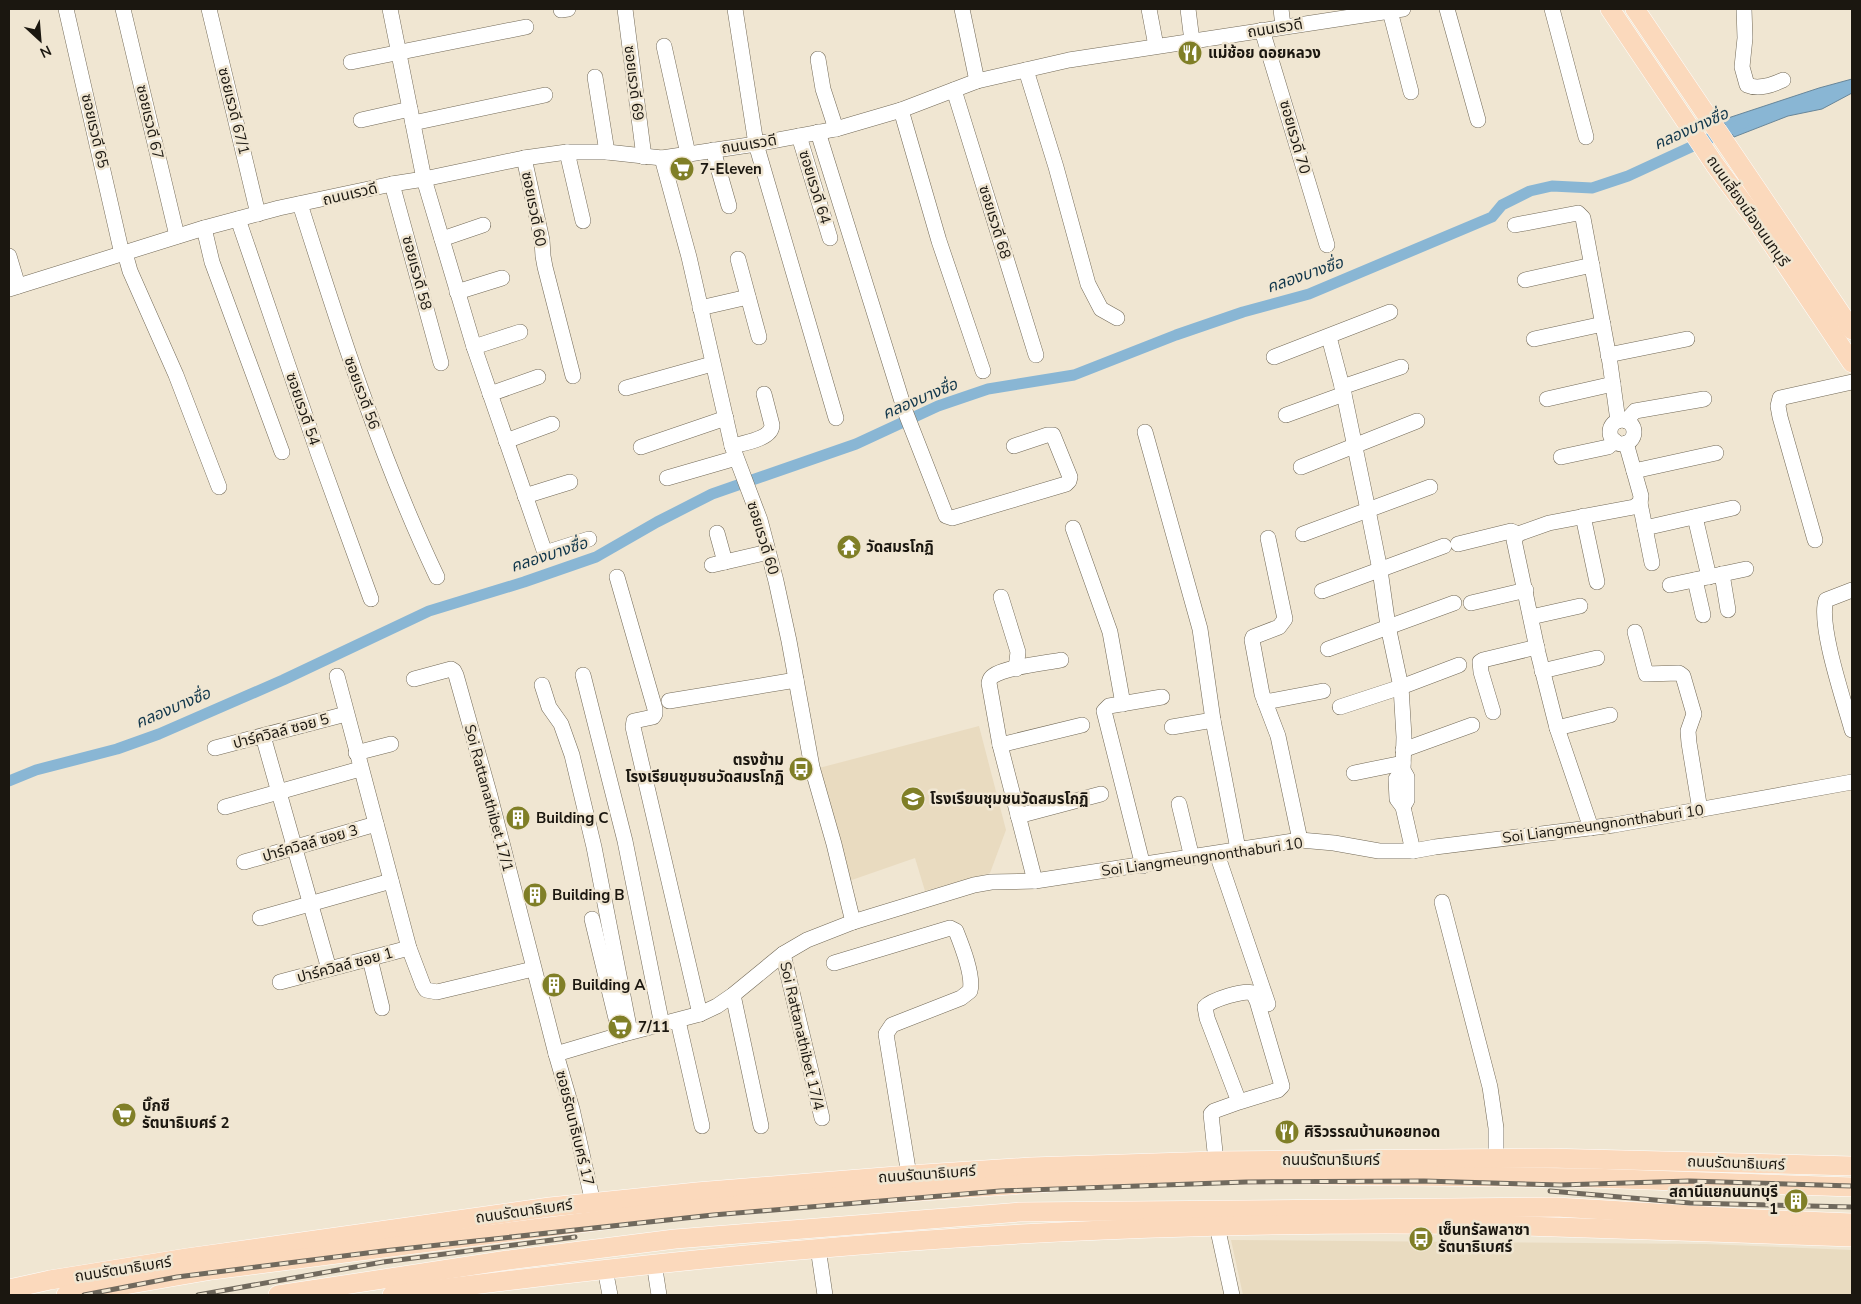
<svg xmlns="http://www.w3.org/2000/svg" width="1861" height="1304" viewBox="0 0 1861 1304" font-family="'Nunito Sans','Noto Sans Thai',sans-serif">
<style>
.built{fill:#e9dbc0}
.water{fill:#89b6d4;stroke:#688699}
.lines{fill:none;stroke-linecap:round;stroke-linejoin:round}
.canal{stroke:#89b6d4;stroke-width:11}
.minor-casing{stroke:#726957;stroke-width:16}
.major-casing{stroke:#fff;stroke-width:20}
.minor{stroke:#fff;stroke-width:15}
.major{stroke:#fbd9bc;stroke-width:19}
.rail-casing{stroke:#70695d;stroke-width:5}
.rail{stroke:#f0e6d2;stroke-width:3;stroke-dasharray:9;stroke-linecap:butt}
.labels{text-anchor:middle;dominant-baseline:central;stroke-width:5;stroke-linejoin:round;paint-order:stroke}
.street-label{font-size:15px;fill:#1b1710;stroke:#f0e6d2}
.poi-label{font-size:15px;font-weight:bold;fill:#1b1710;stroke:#f0e6d2;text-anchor:start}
.water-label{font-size:16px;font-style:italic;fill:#10364b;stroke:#f0e6d2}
</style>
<rect width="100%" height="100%" fill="#f0e6d2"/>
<g class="built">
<polygon points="979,726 1006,830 990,873 925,891 915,858 849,881 819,768"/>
<polygon points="1231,1240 1706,1244 1852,1250 1852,1295 1243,1295"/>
</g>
<polygon class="water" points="1852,79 1852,93 1822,109 1788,116 1734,137 1722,120 1819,88"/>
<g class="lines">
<polyline class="canal" points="9,781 36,770 117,749 159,734 283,680 429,611 524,582 596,557 657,522 712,494 856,444 938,406 988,389 1074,375 1176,335 1243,312 1309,294 1492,217 1502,205 1530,191 1552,186 1592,188 1628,176 1743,123"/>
<defs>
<g id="minor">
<polyline points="66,9 122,254"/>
<polyline points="123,9 177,236"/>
<polyline points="209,9 258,214"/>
<polyline points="390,9 424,179 474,347 545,553 589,539"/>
<polyline points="625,9 644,157"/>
<polyline points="735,9 756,144 836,418"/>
<polyline points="962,9 977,81"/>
<polyline points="1149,9 1156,46"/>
<polyline points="1188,9 1192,41"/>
<polyline points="1281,9 1283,26"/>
<polyline points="1447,9 1478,120"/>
<polyline points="1552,9 1586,137"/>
<path d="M 1744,9 L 1745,38 L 1742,67 L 1747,85 C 1759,90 1772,85 1783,80"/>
<polyline points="561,10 568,9"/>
<polyline points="1390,11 1411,92"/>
<polyline points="1262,30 1327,245"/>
<polyline points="664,46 688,154"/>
<polyline points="818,59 823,89 836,129"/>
<polyline points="351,62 526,27"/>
<polyline points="1026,70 1056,167 1088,284 1101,309 1117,318"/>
<polyline points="595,77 607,152"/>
<polyline points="954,90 1036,355"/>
<polyline points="901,110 939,241 983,371"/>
<polyline points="361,120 410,109"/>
<polyline points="413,123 545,95"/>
<polyline points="818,132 905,411 946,516 952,518 1066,484 1069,481 1070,477 1053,435 1047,435 1014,446"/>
<polyline points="799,136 830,238"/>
<polyline points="713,150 729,206"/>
<polyline points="567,152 583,221"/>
<polyline points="524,158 542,240 543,256 545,267 573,376"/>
<polyline points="662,158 689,257 732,446 760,520 776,581 789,641 812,767 834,844 853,922"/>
<polyline points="392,184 441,363"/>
<path d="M 300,204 C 340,330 380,457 437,577"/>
<polyline points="238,219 318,453 371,599"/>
<polyline points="1515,225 1578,213 1583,218 1610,363 1618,421"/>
<polyline points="204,228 212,262 282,452"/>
<polyline points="442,239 483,225"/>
<polyline points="125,253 130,271 176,375 219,487"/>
<polyline points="9,256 18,286"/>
<polyline points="738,259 759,337"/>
<polyline points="1525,280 1592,265"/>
<polyline points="9,289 204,228 279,208 392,184 424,179 524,158 567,152 607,152 662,158 756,144 836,129 901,110 977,81 1069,60 1403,9"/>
<polyline points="457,292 502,278"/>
<polyline points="700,308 748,297"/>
<polyline points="1329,337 1344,394 1368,510 1380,570 1388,626 1401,687 1404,737 1403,770 1407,777 1407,800 1403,807"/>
<polyline points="1534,339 1603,324"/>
<polyline points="474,347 520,332"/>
<polyline points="1608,355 1687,339"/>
<polyline points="1274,357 1390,312"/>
<polyline points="1342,387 1401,367"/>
<polyline points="626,388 712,364"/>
<polyline points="490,394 538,377"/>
<polyline points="1547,399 1613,384"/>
<polyline points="1286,415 1344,394"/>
<circle cx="1622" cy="432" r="12"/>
<polyline points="1626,421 1635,411 1704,399"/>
<polyline points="1145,432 1200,629 1213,720 1238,849"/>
<polyline points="506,441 552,424"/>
<path d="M 732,446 C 744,443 772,439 772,425 L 764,394"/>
<polyline points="641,447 726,418"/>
<polyline points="1561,457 1608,447 1615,441"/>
<polyline points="1301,467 1417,421"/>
<polyline points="1634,471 1716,453"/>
<polyline points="667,478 736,458"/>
<polyline points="525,496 570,482"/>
<polyline points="1640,503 1652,563"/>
<polyline points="1583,516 1597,582"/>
<polyline points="1695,517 1709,577"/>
<polyline points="1073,528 1110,632 1123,704"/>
<polyline points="1645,528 1733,508"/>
<polyline points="717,533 725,562"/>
<polyline points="1303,534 1430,487"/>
<polyline points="1268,538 1285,619 1279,627 1253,637 1252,640 1262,694 1278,736 1300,840"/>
<polyline points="1815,540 1780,417 1778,406 1780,398 1852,382"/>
<polyline points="1458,544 1511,531 1518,534"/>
<polyline points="712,565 768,552"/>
<polyline points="1722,574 1728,610"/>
<polyline points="617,577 655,709 655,714 653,717 634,721 633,727 700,1014"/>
<polyline points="1695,580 1703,615"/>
<polyline points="1670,585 1746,569"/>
<path d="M 1852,590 L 1826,600 C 1818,625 1844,701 1852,730"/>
<polyline points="1322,591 1444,546"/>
<polyline points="1001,597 1018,652 1016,669"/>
<polyline points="1471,603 1526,590"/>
<polyline points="1531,617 1580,606"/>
<polyline points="1635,632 1646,674 1679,673 1683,676 1694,714 1688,731 1689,743 1700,810"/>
<polyline points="1328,649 1454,603"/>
<polyline points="1542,671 1597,658"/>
<polyline points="583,675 625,841 662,1025"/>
<polyline points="337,676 409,948 423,985 426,990 437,992 533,969"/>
<polyline points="414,679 451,669 454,671 456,675 490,796 556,1054 572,1109 593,1203"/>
<polyline points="542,685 549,707 561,724 572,755 594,847 630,1032"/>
<polyline points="669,701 796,680"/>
<polyline points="1265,702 1323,691"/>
<polyline points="1340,707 1401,687 1459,665"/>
<polyline points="1493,712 1481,672 1480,662 1483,660 1537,647"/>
<polyline points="1172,727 1213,720"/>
<polyline points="1557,728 1610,715"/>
<polyline points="263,736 329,969"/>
<polyline points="1000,745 1082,725"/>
<polyline points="215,748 346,714"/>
<polyline points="1403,750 1472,725"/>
<polyline points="356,753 391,744"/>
<polyline points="1403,770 1396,779 1397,799 1403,807 1413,851"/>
<polyline points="1354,773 1403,763"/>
<polyline points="1179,804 1192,858"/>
<polyline points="225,807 360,769"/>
<polyline points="1018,816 1101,794"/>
<polyline points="1591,828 1557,728 1538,653 1514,540 1518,534 1549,523 1634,507 1640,503 1641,496 1626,443"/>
<polyline points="1217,854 1268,1004"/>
<polyline points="244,862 376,824"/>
<polyline points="1143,866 1104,711 1109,706 1162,697"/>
<path d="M 1035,881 L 1000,745 L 989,683 C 990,679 990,678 993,676 C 1005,667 1046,663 1061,660"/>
<polyline points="1442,902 1490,1087 1496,1128 1496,1159"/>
<polyline points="260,918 391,881"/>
<polyline points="592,919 620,1035"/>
<polyline points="783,954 822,1118"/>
<polyline points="370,959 382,1008"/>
<path d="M 834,963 L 950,928 L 956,931 C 962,946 974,976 970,991 L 961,998 L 892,1025 L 886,1034 L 909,1175"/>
<polyline points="280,982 409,948"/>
<polyline points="733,995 761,1126"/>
<polyline points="678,1021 702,1126"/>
<polyline points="556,1054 620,1035 700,1014 717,1006 733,995 783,954 807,940 853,922 974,885 991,882 1035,881 1074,875 1300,840 1334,843 1379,851 1413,851 1435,847 1614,825 1852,782"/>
<path d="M 1216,1161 L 1211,1114 L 1214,1111 L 1239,1102 L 1278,1090 L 1282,1086 L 1257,1001 L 1253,993 C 1245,989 1211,1000 1205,1007 L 1207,1018 L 1239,1102"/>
<polyline points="1217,1226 1232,1295"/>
<polyline points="818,1248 825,1295"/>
<polyline points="654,1263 659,1295"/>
<polyline points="605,1269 610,1295"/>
</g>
<g id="major">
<polyline points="1610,9 1715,165 1758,223 1852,363"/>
<polyline points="1635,9 1852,330"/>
<polyline points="9,1289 50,1280 187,1258 550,1207 697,1192 909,1175 1031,1167 1216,1161 1547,1158 1852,1166"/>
<polyline points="66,1295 212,1270 666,1212 805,1199 1156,1175 1311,1175 1590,1178 1852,1187"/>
<polyline points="278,1295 508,1260 675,1239 1020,1212 1556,1207 1775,1220 1852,1223"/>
<path d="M 392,1295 C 657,1261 923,1234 1190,1227 C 1291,1224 1392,1223 1492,1225 C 1612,1228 1732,1233 1852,1237"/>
</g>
</defs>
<use href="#minor" class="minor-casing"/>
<use href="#major" class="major-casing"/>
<use href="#minor" class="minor"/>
<use href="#major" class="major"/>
<defs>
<g id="rail">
<polyline points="1550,1191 1690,1203 1852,1207"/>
<polyline points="84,1295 177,1277 383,1251 713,1215 1000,1191 1246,1182 1424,1181 1560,1185 1689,1181 1852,1186"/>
<polyline points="198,1295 383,1262 575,1237"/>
</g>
</defs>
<use href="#rail" class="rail-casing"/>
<use href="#rail" class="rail"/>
</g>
<defs>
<symbol id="restaurant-disc" viewBox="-11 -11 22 22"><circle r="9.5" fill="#807f27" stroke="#f0e6d2"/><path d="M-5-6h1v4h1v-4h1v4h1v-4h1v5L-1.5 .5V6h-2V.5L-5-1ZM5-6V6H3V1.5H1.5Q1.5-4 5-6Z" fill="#fff"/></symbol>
<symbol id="supermarket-disc" viewBox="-11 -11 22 22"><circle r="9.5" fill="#807f27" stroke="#f0e6d2"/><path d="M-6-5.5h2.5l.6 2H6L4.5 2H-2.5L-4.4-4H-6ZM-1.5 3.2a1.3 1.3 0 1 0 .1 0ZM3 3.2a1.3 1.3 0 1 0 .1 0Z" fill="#fff"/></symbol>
<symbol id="temple-disc" viewBox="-11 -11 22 22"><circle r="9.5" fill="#807f27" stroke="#f0e6d2"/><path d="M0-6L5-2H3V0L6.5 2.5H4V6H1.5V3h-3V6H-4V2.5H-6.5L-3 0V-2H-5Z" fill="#fff"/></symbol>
<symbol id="bus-disc" viewBox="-11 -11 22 22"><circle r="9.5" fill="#807f27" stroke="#f0e6d2"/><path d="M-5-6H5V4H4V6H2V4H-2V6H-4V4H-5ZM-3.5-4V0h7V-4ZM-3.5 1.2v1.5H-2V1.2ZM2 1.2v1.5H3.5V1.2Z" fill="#fff"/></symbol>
<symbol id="school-disc" viewBox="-11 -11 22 22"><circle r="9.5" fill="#807f27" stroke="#f0e6d2"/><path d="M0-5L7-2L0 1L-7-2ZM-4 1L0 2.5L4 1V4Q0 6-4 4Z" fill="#fff"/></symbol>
<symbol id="building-disc" viewBox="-11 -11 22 22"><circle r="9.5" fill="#807f27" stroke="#f0e6d2"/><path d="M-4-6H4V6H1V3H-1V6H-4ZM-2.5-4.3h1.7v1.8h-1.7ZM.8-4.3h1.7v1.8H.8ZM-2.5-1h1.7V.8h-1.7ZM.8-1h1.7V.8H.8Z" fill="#fff"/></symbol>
</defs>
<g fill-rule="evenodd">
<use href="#restaurant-disc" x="1176" y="39" width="28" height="28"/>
<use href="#supermarket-disc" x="668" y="155" width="28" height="28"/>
<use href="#temple-disc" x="835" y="533" width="28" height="28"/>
<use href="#bus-disc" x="787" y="755" width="28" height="28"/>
<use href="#school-disc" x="899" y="785" width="28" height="28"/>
<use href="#building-disc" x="504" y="804" width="28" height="28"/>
<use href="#building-disc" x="521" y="881" width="28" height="28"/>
<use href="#building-disc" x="540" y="971" width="28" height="28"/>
<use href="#supermarket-disc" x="606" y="1013" width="28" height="28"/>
<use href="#supermarket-disc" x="110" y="1101" width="28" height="28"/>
<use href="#restaurant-disc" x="1273" y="1118" width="28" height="28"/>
<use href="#building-disc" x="1782" y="1187" width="28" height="28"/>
<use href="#bus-disc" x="1407" y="1225" width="28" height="28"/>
</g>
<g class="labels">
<g class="street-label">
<text transform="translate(1275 28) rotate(-9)">ถนนเรวดี</text>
<text transform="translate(634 83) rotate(83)">ซอยเรวดี 69</text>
<text transform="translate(234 111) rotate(76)">ซอยเรวดี 67/1</text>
<text transform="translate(150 122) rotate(77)">ซอยเรวดี 67</text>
<text transform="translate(95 131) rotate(77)">ซอยเรวดี 65</text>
<text transform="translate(1295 137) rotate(74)">ซอยเรวดี 70</text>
<text transform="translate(749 144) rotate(-9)">ถนนเรวดี</text>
<text transform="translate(815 187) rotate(73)">ซอยเรวดี 64</text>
<text transform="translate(350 194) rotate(-13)">ถนนเรวดี</text>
<text transform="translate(534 209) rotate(79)">ซอยเรวดี 60</text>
<text transform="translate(1748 211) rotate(55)">ถนนเลี่ยงเมืองนนทบุรี</text>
<text transform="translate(995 222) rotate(73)">ซอยเรวดี 68</text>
<text transform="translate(417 273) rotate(75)">ซอยเรวดี 58</text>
<text transform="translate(362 393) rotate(70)">ซอยเรวดี 56</text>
<text transform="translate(303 409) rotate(71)">ซอยเรวดี 54</text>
<text transform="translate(763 538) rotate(73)">ซอยเรวดี 60</text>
<text transform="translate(281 731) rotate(-15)">ปาร์ควิลล์ ซอย 5</text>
<text transform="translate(489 798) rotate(75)">Soi Rattanathibet 17/1</text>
<text transform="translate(1603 824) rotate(-8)">Soi Liangmeungnonthaburi 10</text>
<text transform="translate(310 843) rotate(-16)">ปาร์ควิลล์ ซอย 3</text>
<text transform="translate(1202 857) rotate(-8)">Soi Liangmeungnonthaburi 10</text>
<text transform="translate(345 965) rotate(-15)">ปาร์ควิลล์ ซอย 1</text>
<text transform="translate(802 1036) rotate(77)">Soi Rattanathibet 17/4</text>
<text transform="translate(575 1128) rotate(76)">ซอยรัตนาธิเบศร์ 17</text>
<text x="1331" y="1160">ถนนรัตนาธิเบศร์</text>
<text transform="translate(1736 1163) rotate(2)">ถนนรัตนาธิเบศร์</text>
<text transform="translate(927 1174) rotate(-4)">ถนนรัตนาธิเบศร์</text>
<text transform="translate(524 1211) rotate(-8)">ถนนรัตนาธิเบศร์</text>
<text transform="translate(123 1269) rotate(-9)">ถนนรัตนาธิเบศร์</text>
</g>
<g class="poi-label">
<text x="1208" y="53">แม่ช้อย ดอยหลวง</text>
<text x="700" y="169">7-Eleven</text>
<text x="866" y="547">วัดสมรโกฏิ</text>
<text x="784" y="760" text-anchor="end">ตรงข้าม<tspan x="784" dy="17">โรงเรียนชุมชนวัดสมรโกฏิ</tspan></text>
<text x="930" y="799">โรงเรียนชุมชนวัดสมรโกฏิ</text>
<text x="536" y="818">Building C</text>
<text x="552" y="895">Building B</text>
<text x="572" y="985">Building A</text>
<text x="638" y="1027">7/11</text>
<text x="142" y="1106">บิ๊กซี<tspan x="142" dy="17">รัตนาธิเบศร์ 2</tspan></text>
<text x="1304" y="1132">ศิริวรรณบ้านหอยทอด</text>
<text x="1778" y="1192" text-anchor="end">สถานีแยกนนทบุรี<tspan x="1778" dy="17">1</tspan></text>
<text x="1438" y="1230">เซ็นทรัลพลาซา<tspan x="1438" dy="17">รัตนาธิเบศร์</tspan></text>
</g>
<g class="water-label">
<text transform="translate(1691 129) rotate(-24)">คลองบางซื่อ</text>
<text transform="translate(1305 275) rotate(-19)">คลองบางซื่อ</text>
<text transform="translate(920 399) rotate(-23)">คลองบางซื่อ</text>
<text transform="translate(549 555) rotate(-18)">คลองบางซื่อ</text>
<text transform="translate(173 708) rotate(-23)">คลองบางซื่อ</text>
</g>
</g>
<rect width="1861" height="1304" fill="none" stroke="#1b1710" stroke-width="20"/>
<g transform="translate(40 40) rotate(154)" stroke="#f0e6d2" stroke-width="4" paint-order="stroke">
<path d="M0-4L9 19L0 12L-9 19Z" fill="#1b1710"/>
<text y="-8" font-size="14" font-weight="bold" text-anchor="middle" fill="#1b1710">N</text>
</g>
</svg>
